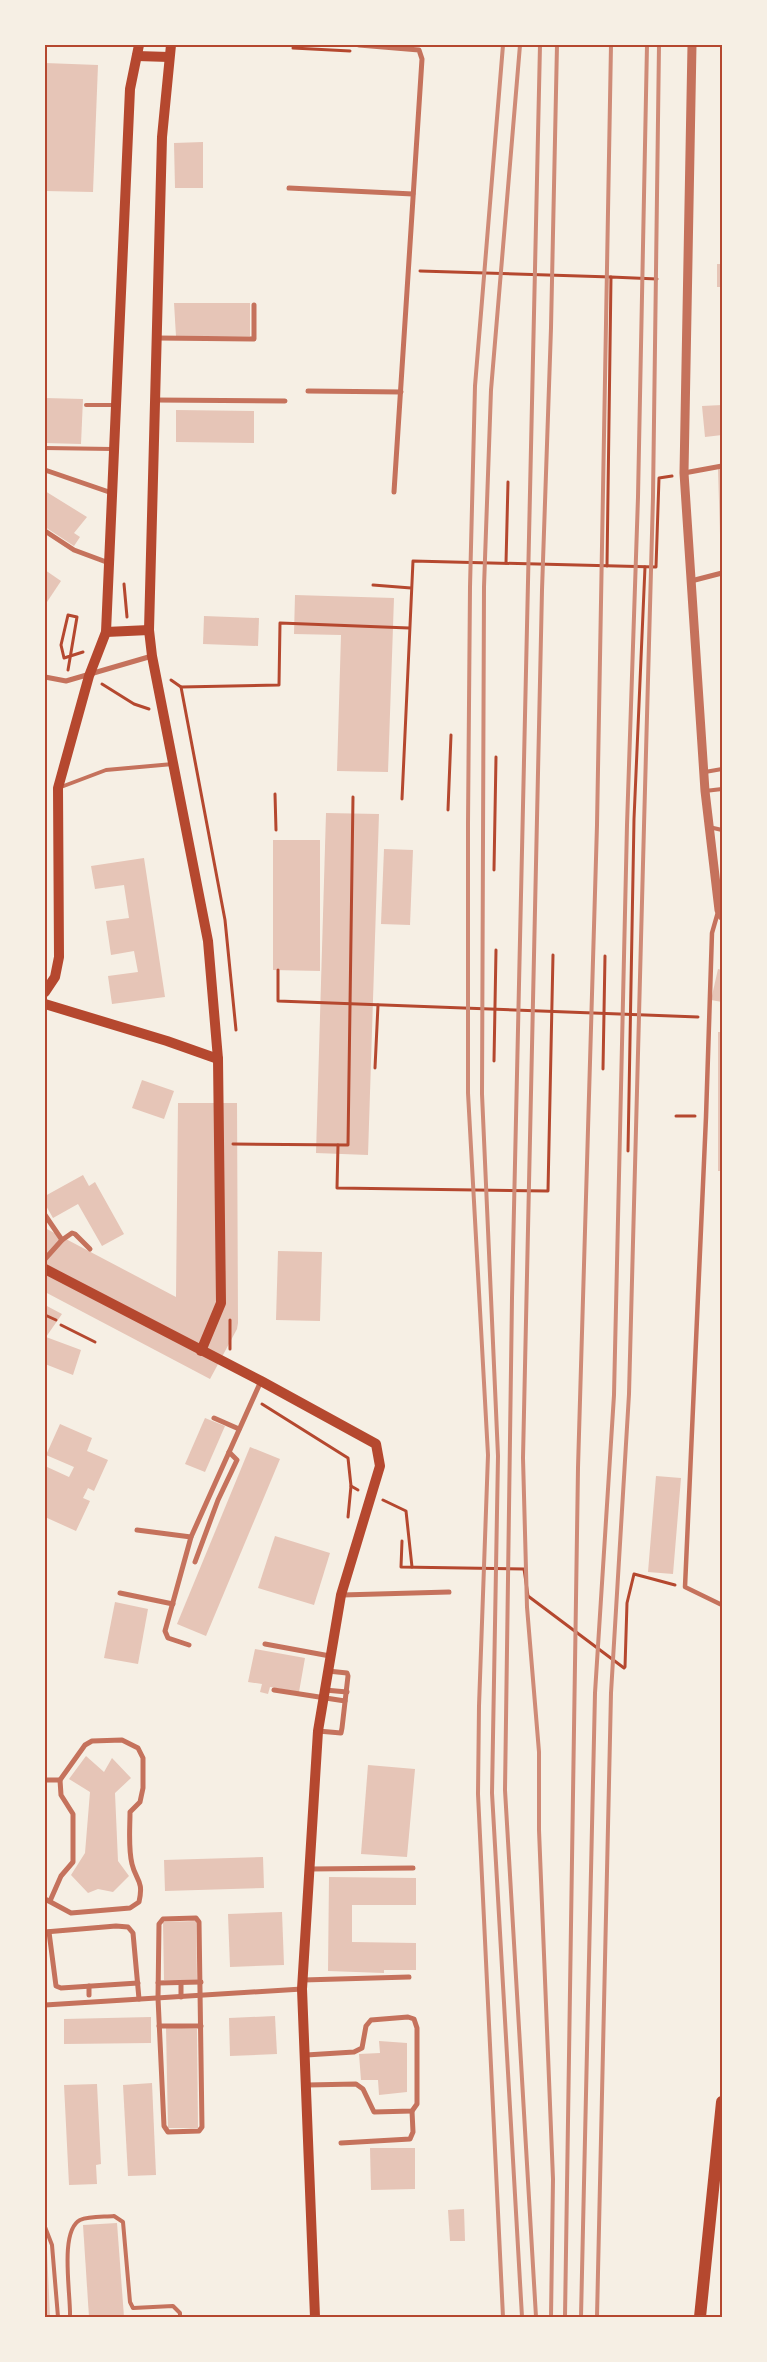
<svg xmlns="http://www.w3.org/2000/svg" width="767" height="2362" viewBox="0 0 767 2362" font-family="Lato,sans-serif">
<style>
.building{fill:#e6c5b7}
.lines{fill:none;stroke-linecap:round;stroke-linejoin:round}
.path{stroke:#b5482f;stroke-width:3}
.service{stroke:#c5725c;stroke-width:4}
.pedestrian{stroke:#c5725c;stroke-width:4.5}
.minor{stroke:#c5725c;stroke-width:5}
.tertiary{stroke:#c5725c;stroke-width:9}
.secondary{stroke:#b5482f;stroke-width:10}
.primary{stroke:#b5482f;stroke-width:12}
.rail{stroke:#cf8b77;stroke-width:4}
.neatline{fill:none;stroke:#b5482f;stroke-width:2}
</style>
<rect width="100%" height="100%" fill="#f6efe4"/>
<g class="building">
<polygon points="45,63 98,65 93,192 45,191"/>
<polygon points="203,142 203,188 175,188 174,143"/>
<rect x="717" y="264" width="5" height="23"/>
<polygon points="174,303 250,303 250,336 176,336"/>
<polygon points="45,398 83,399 81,444 45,443"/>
<polygon points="722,405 722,435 705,437 702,406"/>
<polygon points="176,410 254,411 254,443 176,442"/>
<polygon points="718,469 722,469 722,534 720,534"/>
<polygon points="45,491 87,517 74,533 80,537 74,546 45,527"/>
<polygon points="45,570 61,581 47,602 45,601"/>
<polygon points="295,595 394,598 388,772 337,771 341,635 294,634"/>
<polygon points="204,616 259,618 258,646 203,644"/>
<polygon points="326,813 379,814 368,1155 316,1153"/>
<polygon points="273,840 320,840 320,971 273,970"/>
<polygon points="384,849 413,850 410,925 381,924"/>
<polygon points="144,858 165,997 112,1004 108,976 138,972 134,951 111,955 106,921 129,918 124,885 95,889 91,866"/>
<polygon points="718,969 722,970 722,1002 711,1000"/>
<rect x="718" y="1032" width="4" height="139"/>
<polygon points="142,1080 174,1091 164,1119 132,1108"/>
<polygon points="178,1103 237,1103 238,1323 237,1329 210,1379 45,1292 45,1228 176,1297"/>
<polygon points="83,1175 89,1186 95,1182 124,1234 102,1246 78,1204 53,1218 45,1204 45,1196"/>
<polygon points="278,1251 322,1252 320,1321 276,1320"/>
<polygon points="45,1305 62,1314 46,1337 81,1350 73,1375 45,1364"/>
<polygon points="205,1418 225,1426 205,1472 185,1464"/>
<polygon points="60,1424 92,1438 87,1451 108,1460 94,1491 88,1488 83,1498 90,1501 76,1531 45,1517 45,1466 69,1477 74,1467 46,1455"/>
<polygon points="250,1447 280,1459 206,1636 177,1624"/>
<polygon points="656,1476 681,1478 673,1574 648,1572"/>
<polygon points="275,1536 330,1553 314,1605 258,1588"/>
<polygon points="115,1602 148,1609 138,1664 104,1658"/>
<polygon points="255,1649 305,1658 299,1692 270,1687 268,1694 260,1692 262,1684 248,1682"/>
<polygon points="86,1756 104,1772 112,1758 131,1778 115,1793 118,1861 129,1876 113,1892 98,1889 88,1893 71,1875 85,1853 90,1792 69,1779"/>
<polygon points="368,1765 415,1769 407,1857 361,1854"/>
<polygon points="263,1857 264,1888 165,1891 164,1860"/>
<polygon points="329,1877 416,1878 416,1905 352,1905 352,1942 416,1943 416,1970 384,1970 384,1973 328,1971"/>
<polygon points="282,1912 284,1965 230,1967 228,1914"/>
<polygon points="196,1921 197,1980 164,1980 163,1922"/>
<polygon points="275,2016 277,2054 230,2056 229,2018"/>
<polygon points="151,2017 151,2043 64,2044 64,2019"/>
<polygon points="166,2027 197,2029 198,2128 168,2128"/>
<polygon points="379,2041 407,2043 407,2092 379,2095 378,2080 361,2080 359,2054 380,2053"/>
<polygon points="152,2083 156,2175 128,2176 123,2085"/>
<polygon points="97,2084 101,2164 96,2165 97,2184 69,2185 64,2085"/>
<polygon points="370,2148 415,2148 415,2189 371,2190"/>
<polygon points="464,2209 465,2241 450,2241 448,2210"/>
<polygon points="117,2223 124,2317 89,2317 83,2225"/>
<polygon points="45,2250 47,2250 50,2317 45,2317"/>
</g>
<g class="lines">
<g class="path">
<polyline points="293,48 350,51"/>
<polyline points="420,271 611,277"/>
<polyline points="506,563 508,482"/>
<polyline points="607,566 611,277 657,279"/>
<polyline points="124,584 127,617"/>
<polyline points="373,585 411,588"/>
<polyline points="68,670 77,617 68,615 61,645 64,658 83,652"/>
<polyline points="171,680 181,687 225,920 236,1030"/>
<polyline points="102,684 134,704 149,709"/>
<polyline points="181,687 279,685 280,623 409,628"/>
<polyline points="275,794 276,830"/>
<polyline points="402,799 413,561 656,567 659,478 672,476"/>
<polyline points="448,810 451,735"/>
<polyline points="494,870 496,757"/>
<polyline points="278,970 278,1001 698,1017"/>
<polyline points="494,1061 496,950"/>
<polyline points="375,1068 378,1005"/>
<polyline points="603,1069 605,956"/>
<polyline points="676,1116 695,1116"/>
<polyline points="233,1144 348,1145 353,797"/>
<polyline points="338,1145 337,1188 548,1191 553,955"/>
<polyline points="628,1151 634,819 645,567"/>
<polyline points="45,1315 56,1320"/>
<polyline points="230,1320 230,1349"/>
<polyline points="61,1325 95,1342"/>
<polyline points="262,1404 348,1458 351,1486 358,1490"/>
<polyline points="383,1500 406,1511 412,1567"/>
<polyline points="348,1517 351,1486"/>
<polyline points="402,1541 401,1567 524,1569 528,1596 624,1668"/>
<polyline points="625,1667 627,1603 634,1574 675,1585"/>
</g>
<g class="service">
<polyline points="86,405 114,405"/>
<polyline points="45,448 112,449"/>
<polyline points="705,772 722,769"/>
<polyline points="61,787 106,770 173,764"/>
<polyline points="705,791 722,789"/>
<polyline points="709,827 722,830"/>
<polyline points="45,2227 52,2245 58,2317"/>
<path d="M 70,2317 C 71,2295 59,2231 80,2220 C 89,2216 104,2217 114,2216 L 123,2222 L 130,2302 L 133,2308 L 173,2306 L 180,2313 L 180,2317"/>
</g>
<polyline class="pedestrian" points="718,912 712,933 706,1117 685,1587 722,1605"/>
<g class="minor">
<polyline points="359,45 419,50 422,59 394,492"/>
<polyline points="289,188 413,194"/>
<polyline points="157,338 254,339 254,305"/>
<polyline points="308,391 401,392"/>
<polyline points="155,400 285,401"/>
<polyline points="45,470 112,493"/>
<polyline points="684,473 722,466"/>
<polyline points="45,531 74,550 109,563"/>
<polyline points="691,581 722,573"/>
<polyline points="45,677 66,681 152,656"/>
<polyline points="45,1215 62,1240"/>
<polyline points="45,1259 62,1240 72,1233 75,1234 90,1249"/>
<polyline points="214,1418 239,1429"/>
<polyline points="137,1530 191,1537"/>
<polyline points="195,1562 218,1500 237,1460 229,1452"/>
<polyline points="120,1593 173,1604"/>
<polyline points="342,1595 449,1592"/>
<polyline points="265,1644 330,1656"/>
<polyline points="189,1645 168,1638 165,1631 191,1537 261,1381"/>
<polyline points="274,1690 345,1701"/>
<polyline points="325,1690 347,1692"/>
<polyline points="318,1731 341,1733 342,1728 348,1676 347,1673 328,1671"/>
<polyline points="45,1780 60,1780"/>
<polyline points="310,1869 413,1868"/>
<path d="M 45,1899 L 71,1913 L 130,1908 L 139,1902 C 144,1880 136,1881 132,1864 C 128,1848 130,1828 130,1812 L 140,1802 L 143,1788 L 143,1758 L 138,1748 L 122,1740 L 92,1741 L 85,1745 L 60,1780 L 61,1795 L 73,1814 L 73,1862 L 61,1876 L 50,1901"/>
<polygon points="196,1918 199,1922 202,2127 199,2131 168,2132 164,2126 158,1998 159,1924 163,1919"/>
<polyline points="45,1932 116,1926 128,1927 133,1933 139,1999"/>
<polyline points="49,1932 56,1986 61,1988 138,1983"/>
<polyline points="303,1980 409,1977"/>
<polyline points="158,1983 201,1982"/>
<polyline points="181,1983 181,1997"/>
<polyline points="89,1986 89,1995"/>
<polyline points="45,2005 302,1989"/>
<polyline points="159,2026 201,2026"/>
<polyline points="306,2055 354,2052 362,2048 366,2026 371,2020 408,2017 414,2019 417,2028 417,2104 412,2111 374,2112 363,2089 356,2084 307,2085"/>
<polyline points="341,2143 410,2139 413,2132 412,2111"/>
</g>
<polyline class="tertiary" points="692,45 684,473 705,791 719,910 722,916"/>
<g class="secondary">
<polyline points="171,45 162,137 149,630 152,656 208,941 218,1059 221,1303 201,1351"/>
<polyline points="137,56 169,57"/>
<polyline points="106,632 149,630"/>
<polyline points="45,992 55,977 59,957 58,788 89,676 106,632 130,89 139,45"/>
<polyline points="45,1004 167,1041 218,1059"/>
<polyline points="45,1269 261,1381 376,1444 380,1466 341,1595 318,1731 302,1989 315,2317"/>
</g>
<polyline class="primary" points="700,2317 722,2102"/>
<g class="rail">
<polyline points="520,45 491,390 484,587 482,1094 498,1456 492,1793 522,2317"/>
<polyline points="503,2317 478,1794 479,1706 488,1455 468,1093 468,823 470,587 475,386 503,45"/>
<polyline points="536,2317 505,1790 512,1298 540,45"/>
<polyline points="551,2317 553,2179 539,1830 539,1752 527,1607 523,1458 542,590 551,328 557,45"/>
<polyline points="565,2317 578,1468 597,825 611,45"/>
<polyline points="581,2317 595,1693 614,1395 627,825 638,497 647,45"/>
<polyline points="597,2317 611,1693 629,1394 644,826 653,497 659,45"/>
</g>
</g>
<rect width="767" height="2362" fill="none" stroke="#f6efe4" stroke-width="92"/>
<rect x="46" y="46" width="675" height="2270" class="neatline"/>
</svg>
